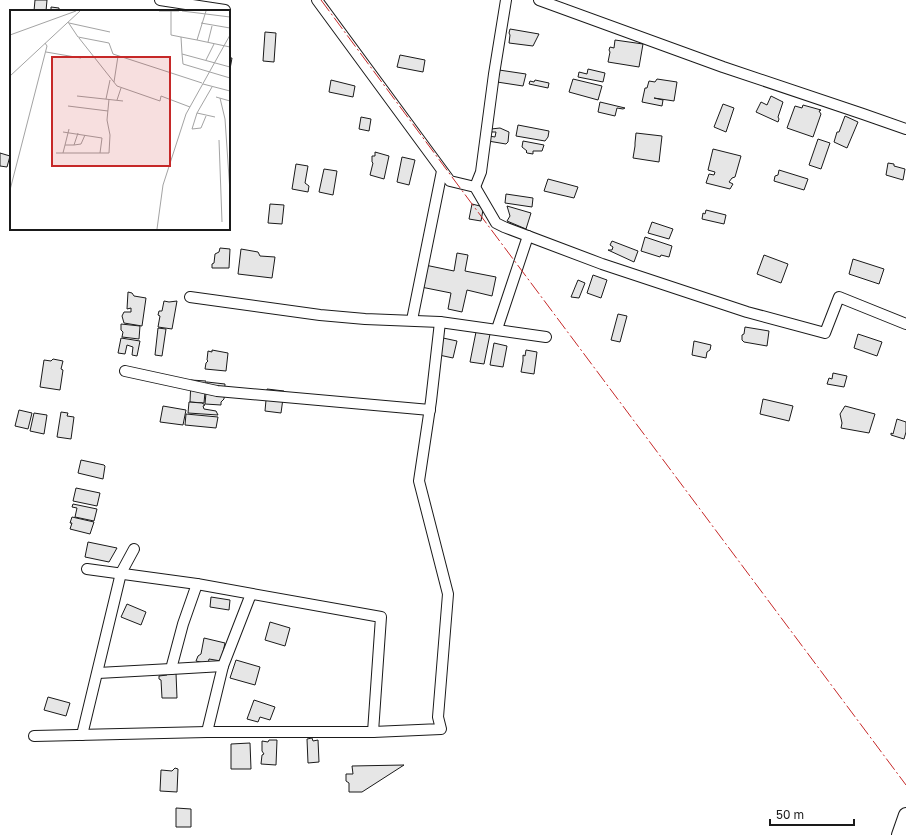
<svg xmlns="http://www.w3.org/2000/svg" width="906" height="835" viewBox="0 0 906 835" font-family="'Golos Text',sans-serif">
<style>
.building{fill:#e6e6e6;stroke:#1a1a1a}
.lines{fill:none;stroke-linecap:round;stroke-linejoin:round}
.street-casing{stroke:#1a1a1a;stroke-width:12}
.secondary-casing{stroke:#1a1a1a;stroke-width:16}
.street{stroke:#fff;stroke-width:10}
.secondary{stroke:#fff;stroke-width:14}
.power{stroke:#c62828;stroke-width:1;stroke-dasharray:14 3 2 3;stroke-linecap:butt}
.inset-road{fill:none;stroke:#a3a3a3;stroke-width:1}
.view{fill:#c62828;fill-opacity:0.15;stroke:#c62828;stroke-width:2}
.inset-edge{fill:none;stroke:#1a1a1a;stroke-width:2}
</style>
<rect width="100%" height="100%" fill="#fff"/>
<g class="building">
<polygon points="35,0 47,0 46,11 34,11"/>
<polygon points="51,7 59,8 59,11 51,11"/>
<polygon points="510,29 539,34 533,46 509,43 510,35 509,33"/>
<polygon points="265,32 276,33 274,62 263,61"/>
<polygon points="615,40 643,44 639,67 608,62 610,52 609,50 610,47 614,48"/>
<polygon points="400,55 425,60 423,72 397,67"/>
<polygon points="229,58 232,58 230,69 229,69"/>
<polygon points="588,69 605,73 603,82 578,77 579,72 587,74"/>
<polygon points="499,70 526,74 523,86 497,82"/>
<polygon points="573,79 602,86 598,100 569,92"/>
<polygon points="657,79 677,82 674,101 654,98 663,100 662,106 642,102 645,88 647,88 649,81 655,82"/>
<polygon points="331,80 355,86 353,97 329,92"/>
<polygon points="535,80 549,83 548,88 529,84 530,81 534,82"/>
<polygon points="771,96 783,102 778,117 779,119 778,122 756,112 761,102 767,105"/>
<polygon points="600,102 625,108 623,109 617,108 615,116 598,112"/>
<polygon points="723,104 734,108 726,132 714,127"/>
<polygon points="803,105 821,110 819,111 821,114 813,137 787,128 795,106 802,108"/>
<polygon points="845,116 858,122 847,148 834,142 837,132 839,132"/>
<polygon points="361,117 371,119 369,131 359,129"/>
<polygon points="518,125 549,131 548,137 545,141 516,136"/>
<polygon points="500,128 509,132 508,142 506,144 488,141 489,136 495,137 496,132 492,132 491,129"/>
<polygon points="636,133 662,136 659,162 633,158 635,146 635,143"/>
<polygon points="818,139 830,143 821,169 809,165"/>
<polygon points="523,141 544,145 542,151 533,151 533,154 527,153 526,152 527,151 522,147"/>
<polygon points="713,149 741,156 735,177 732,178 729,182 733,184 730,189 706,183 709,174 714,175 715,172 708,170"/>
<polygon points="375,152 389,156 384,179 370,175 373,163 372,162 372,156 375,156"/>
<polygon points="0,153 10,156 7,167 0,166"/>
<polygon points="402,157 415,160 409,185 397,182"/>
<polygon points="888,163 894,164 894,166 905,169 903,180 886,175"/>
<polygon points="296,164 308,166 305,183 309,186 308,192 292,189"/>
<polygon points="324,169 337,171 333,195 319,192"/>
<polygon points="779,170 808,179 804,190 774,181 775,176 778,175"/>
<polygon points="548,179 578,187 574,198 544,191"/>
<polygon points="506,194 533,198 532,207 505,203"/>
<polygon points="270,204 284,205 282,224 268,223"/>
<polygon points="472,204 480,206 483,210 481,221 469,219"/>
<polygon points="507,206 531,213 526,229 507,221 510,216"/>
<polygon points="706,210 726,215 724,224 702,219 703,213 705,214"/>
<polygon points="652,222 673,229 669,239 648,233"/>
<polygon points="645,237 672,246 669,257 661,255 660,257 641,251"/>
<polygon points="612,241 638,251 634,262 608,250 612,250 613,247 610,245"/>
<polygon points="220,248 230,249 229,268 212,268 212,264 214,263 215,254 219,252"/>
<polygon points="241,249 258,252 260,256 275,257 272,278 238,274"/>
<polygon points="457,253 468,255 465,271 496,277 492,296 467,290 462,312 448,309 451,293 421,287 425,265 454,271"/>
<polygon points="764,255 788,264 781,283 757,274"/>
<polygon points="853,259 884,269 879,284 849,274"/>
<polygon points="593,275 607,280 601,298 587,293"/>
<polygon points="578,280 585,283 579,298 571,297"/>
<polygon points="128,292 132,293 134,296 146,298 142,326 124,323 122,316 124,312 131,312 131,308 127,309"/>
<polygon points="164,301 169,302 177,301 172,329 158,327 160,316 158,315 159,311 162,311"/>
<polygon points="618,314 627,316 620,342 611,340"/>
<polygon points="121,324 140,326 139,339 122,337 123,332 121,330"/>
<polygon points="745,327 769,331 767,346 744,342 742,340 742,335 744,334"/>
<polygon points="158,328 166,329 162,356 155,355"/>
<polygon points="476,332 490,334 484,364 470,362"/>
<polygon points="858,334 882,342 877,356 854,348"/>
<polygon points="121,338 140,341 137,356 132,355 133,347 127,345 125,354 118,353"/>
<polygon points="443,338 457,341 453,358 439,355"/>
<polygon points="694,341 711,345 710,350 707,352 706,358 692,355"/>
<polygon points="494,343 507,346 503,367 490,365"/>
<polygon points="212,350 228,353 226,371 205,369 206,363 208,361 207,360 208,351 212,352"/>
<polygon points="526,350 537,352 534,374 521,372 523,361 523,355 525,356"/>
<polygon points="53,359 63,361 61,369 63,370 60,390 40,387 44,360 51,361"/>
<polygon points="833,373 847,376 844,387 827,384 829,378 832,379"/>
<polygon points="191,380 206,381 204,403 190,402"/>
<polygon points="207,382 225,384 224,399 221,402 221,405 205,404"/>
<polygon points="267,389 284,391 281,413 265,411"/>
<polygon points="763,399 793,406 789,421 760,414"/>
<polygon points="189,402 202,403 205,405 203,406 204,409 216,411 218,415 188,413"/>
<polygon points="163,406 186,410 183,425 160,422"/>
<polygon points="845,406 875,414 869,433 841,428 842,423 840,414"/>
<polygon points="19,410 32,413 28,429 15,426"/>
<polygon points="61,412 68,413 67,416 74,417 71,439 57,437"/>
<polygon points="34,413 47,415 44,434 30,431"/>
<polygon points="186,414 218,417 216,428 185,425"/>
<polygon points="897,419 906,422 906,432 904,439 891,435 891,433 893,434"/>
<polygon points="81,460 104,465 105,466 103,479 78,473"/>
<polygon points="76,488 100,493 97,506 73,501"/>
<polygon points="73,504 97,509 94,521 75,517 77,508 72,507"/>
<polygon points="72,517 94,522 90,534 70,529 72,523 70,523"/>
<polygon points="88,542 117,548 109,562 85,557"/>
<polygon points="211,597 230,600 229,610 210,607"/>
<polygon points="127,604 146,612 141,625 121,617"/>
<polygon points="270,622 290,628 285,646 265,640"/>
<polygon points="204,638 225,643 221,661 209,659 208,664 196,661 198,656 201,654"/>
<polygon points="236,660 260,667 255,685 230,678"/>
<polygon points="169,673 176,673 177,698 162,698 161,680 159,679 159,676 167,675"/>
<polygon points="48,697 70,703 66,716 44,710"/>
<polygon points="254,700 275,707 270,720 260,717 258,722 247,719"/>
<polygon points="312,738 313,741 318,740 319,762 308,763 307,739"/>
<polygon points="269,740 277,740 276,765 261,764 262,755 264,754 262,751 262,741 268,742"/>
<polygon points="250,743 251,769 231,769 231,744"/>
<polygon points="404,765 362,792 349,792 349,783 346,781 346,774 353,774 352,766"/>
<polygon points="175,768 178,769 177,792 160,791 161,770 172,771"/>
<polygon points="176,808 191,809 191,827 176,827"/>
</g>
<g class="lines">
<defs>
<g id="street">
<polyline points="160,0 225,10"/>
<polyline points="317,0 450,181 475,187 496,223 504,227 602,264 747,312 825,333 839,297 906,324"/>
<polyline points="539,0 723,67 863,114 906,129"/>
<polyline points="475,187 481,172 494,74 506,0"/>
<polyline points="190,297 320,315 365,319 440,322 546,337"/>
<polyline points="412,320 442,171"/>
<polyline points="497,329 528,236"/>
<polyline points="125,371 217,391 430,410"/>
<polyline points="87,569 197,584 381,617 373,732"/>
<polyline points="171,669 223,666 251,594"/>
<polyline points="98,673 171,669 183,624 197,584"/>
<polyline points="207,732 223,666"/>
<polyline points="82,735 121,573 134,549"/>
<polyline points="34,736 207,732 373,732 441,729 438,717 448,594 419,481 431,401 440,322"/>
</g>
<polyline id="secondary" points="899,835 906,815"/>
</defs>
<use href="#street" class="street-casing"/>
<use href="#secondary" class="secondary-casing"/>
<use href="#street" class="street"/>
<use href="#secondary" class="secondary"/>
<polyline class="power" points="321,0 472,204 906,785"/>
</g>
<g transform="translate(10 10)">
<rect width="220" height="220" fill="#fff"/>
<path class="inset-road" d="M 149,1 L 169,1M 161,1 L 161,25 L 171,27M 172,1 L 220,7M 196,1 L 187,30 L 220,37M 58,12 L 68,27 L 99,33 L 103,44 L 192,73M 59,13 L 100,22M 191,13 L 220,18M 0,25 L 66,1M 69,28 L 107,76 L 150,91 L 151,86 L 180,97M 187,30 L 171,27 L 172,44 L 220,57M 198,32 L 202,16M 36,42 L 71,48M 172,44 L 173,54 L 220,68M 196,50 L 204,34M 0,66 L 70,1M 104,72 L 108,46M 193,74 L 220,81M 67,86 L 113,91M 206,87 L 220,91M 210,88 L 215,109 L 220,182M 96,89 L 100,70M 107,90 L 111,78M 58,96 L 98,101M 187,103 L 205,107M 196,106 L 191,118 L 182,119 L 187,103 L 202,77M 53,122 L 92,128 L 90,143M 209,130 L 212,212M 55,135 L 64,135 L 68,123M 64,135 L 71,134 L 75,125M 46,143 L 99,143 L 100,125 L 97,110 L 99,89M 53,143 L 59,119M 0,180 L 37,36 L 35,33M 147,219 L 153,175 L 176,104 L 220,25"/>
<path class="view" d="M 42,47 L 160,47 L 160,156 L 42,156 Z"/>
<rect width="220" height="220" class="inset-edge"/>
</g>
<path d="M770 819v6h84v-6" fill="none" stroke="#1a1a1a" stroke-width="2"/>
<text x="776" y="819" font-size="12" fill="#1a1a1a" stroke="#ffffff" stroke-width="3" paint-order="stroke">50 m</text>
</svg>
